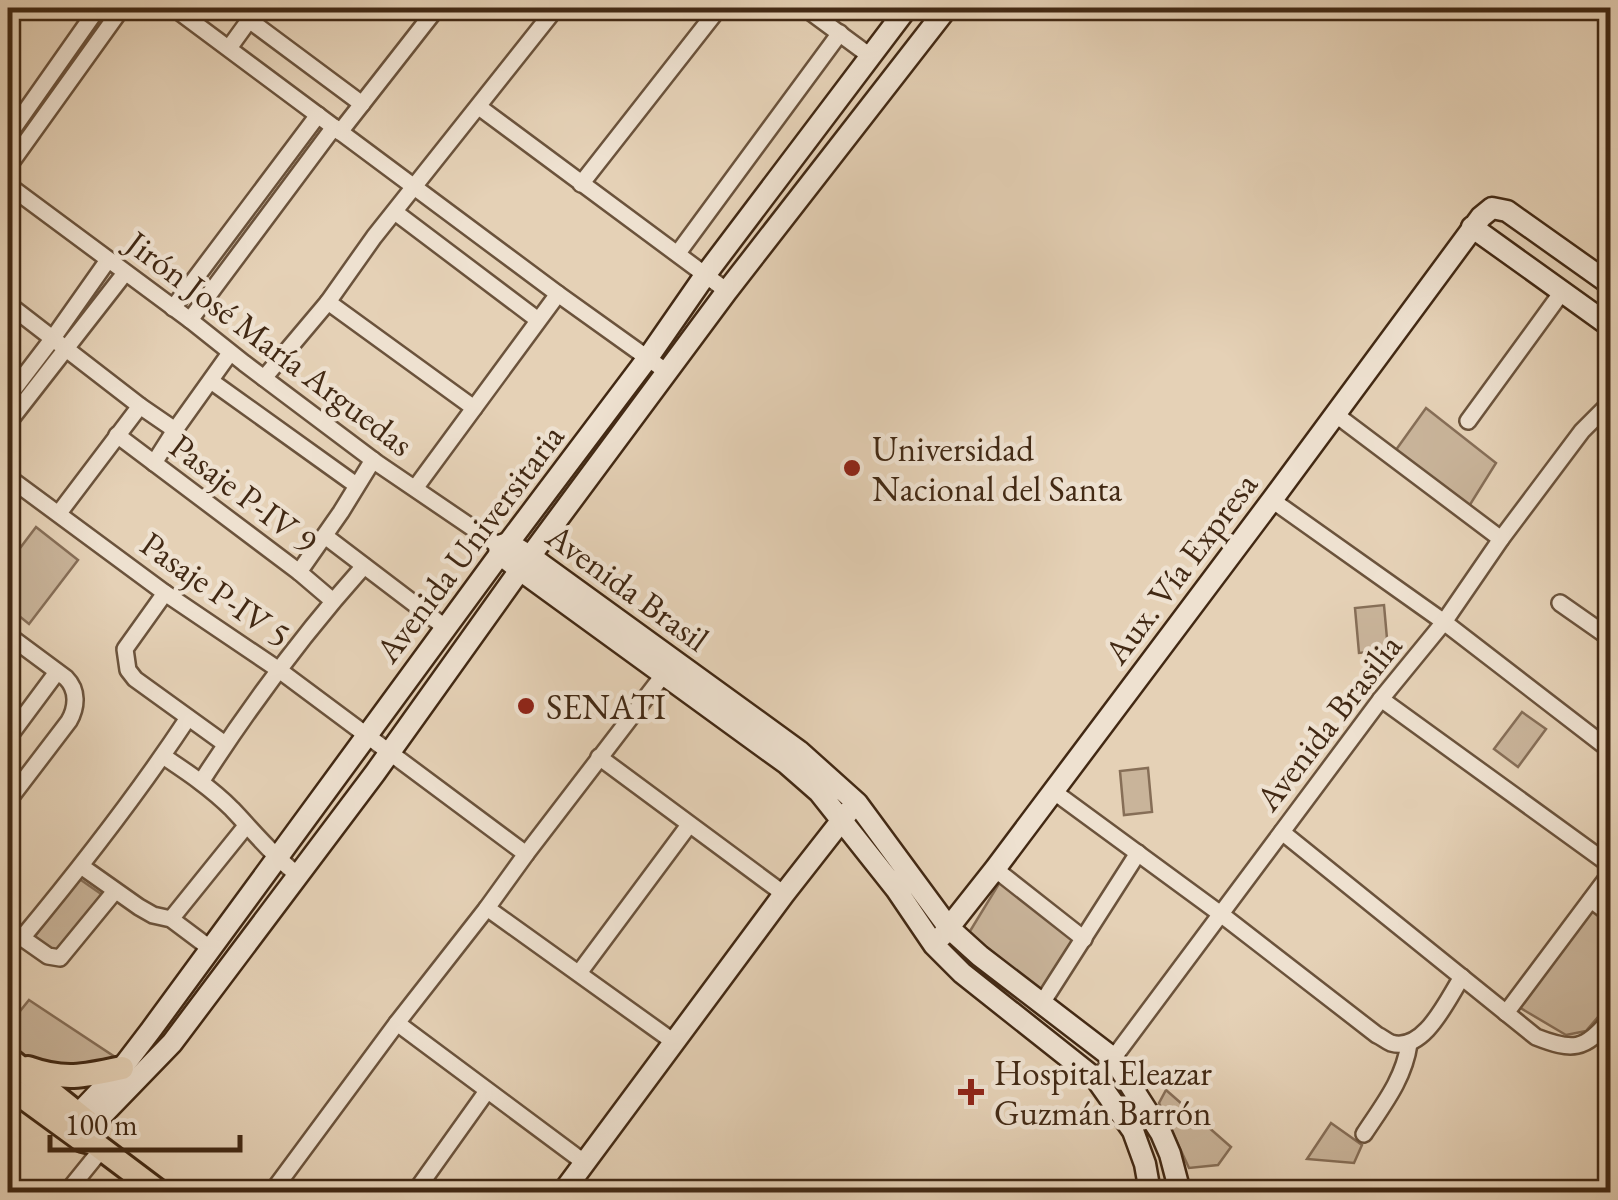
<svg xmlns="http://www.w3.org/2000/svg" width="1618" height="1200" viewBox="0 0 1618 1200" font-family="'EB Garamond',serif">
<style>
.green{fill:#c9b49a;stroke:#866e57;stroke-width:2.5}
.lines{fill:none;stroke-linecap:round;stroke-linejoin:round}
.street-casing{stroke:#6b533c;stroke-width:20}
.secondary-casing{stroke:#422914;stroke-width:25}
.primary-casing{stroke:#422914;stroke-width:28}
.street{stroke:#eee1d0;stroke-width:15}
.secondary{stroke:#eee1d0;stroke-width:20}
.primary{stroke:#e5d1b6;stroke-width:22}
.poi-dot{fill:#8f2418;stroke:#eee1d0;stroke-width:4}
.labels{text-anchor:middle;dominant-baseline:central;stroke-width:9;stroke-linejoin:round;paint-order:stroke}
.street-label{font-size:35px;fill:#422914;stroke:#eee1d0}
.poi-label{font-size:35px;fill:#422914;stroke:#eee1d0;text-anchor:start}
</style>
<rect width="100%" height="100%" fill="#e5d1b6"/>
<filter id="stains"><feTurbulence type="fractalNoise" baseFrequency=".002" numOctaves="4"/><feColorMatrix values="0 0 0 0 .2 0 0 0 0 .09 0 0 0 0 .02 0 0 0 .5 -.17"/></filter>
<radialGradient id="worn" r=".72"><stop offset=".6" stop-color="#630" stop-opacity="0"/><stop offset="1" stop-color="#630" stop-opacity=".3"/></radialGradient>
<g class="green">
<polygon points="1426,408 1496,463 1466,511 1393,454"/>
<polygon points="36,527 78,560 29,624 8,607 8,564"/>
<polygon points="1384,605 1388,650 1359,653 1355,608"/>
<polygon points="1522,712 1546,729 1518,767 1494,749"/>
<polygon points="1148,768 1152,812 1124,815 1120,771"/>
<polygon points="78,878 104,896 59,957 33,939"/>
<polygon points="1000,882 1079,941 1041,996 967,936"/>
<polygon points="1593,907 1610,921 1610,1003 1586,1031 1566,1035 1517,1006"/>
<polygon points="29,1000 115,1057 62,1068 31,1061 8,1041 8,1026"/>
<polygon points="1166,1090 1231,1147 1218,1165 1189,1168 1159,1103"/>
<polygon points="1331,1123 1362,1145 1354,1163 1307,1159"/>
</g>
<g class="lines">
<defs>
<g id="street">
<polyline points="174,8 558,294 667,372"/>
<polyline points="805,8 870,56"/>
<polyline points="249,20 362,104"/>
<polyline points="229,48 258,8"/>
<polyline points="479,107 727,291"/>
<polyline points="340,132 437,8"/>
<polyline points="8,136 98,8"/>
<polyline points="8,167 122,8"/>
<polyline points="581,184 719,8"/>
<polyline points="8,185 190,320 244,363 377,463 499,546"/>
<polyline points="395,212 538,320"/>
<polyline points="678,253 840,33"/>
<polyline points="328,302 474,408"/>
<polyline points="8,304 140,406 175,430"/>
<polyline points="173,308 318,115"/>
<polyline points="190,320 334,127"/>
<polyline points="264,378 328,302 374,237 556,8"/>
<polyline points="211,381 356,485"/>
<polyline points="8,397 53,338 108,260"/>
<polyline points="1335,414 1501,539"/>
<polyline points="1468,421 1562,292"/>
<polyline points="8,423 125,273"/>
<polyline points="117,435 299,572 333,601"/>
<polyline points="154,463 175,430 230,353"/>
<polyline points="8,477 165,593 279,670 526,854"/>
<polyline points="416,487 558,294"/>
<polyline points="1272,500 1444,622 1610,750"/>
<polyline points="59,513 140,406"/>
<polyline points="325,536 446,628"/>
<polyline points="299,572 341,512 373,460"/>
<polyline points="165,593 125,649 128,670 135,679 225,744"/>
<polyline points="1560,603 1610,638"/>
<path d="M 8,635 L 66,678 C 78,690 77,707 69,721 L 8,801"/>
<polyline points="664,674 526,854 487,908 674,1042"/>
<polyline points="1381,699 1610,865"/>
<polyline points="8,738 57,672"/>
<path d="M 163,756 C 187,772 211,788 232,809 C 254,832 273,856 298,875"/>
<polyline points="599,757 784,894"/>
<path d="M 201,782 C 250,706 304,633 364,566"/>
<path d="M 1053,791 L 1222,915 L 1377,1035 C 1382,1037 1386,1041 1391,1043 C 1424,1053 1447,1000 1462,977"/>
<path d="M 1282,832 L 1536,1037 C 1572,1051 1585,1051 1610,1019"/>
<polyline points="81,866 139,907 153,915 171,919 211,949"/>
<polyline points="995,869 1084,939"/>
<polyline points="1591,900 1610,914"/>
<polyline points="171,919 246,826"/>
<polyline points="8,928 48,956 60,958 115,891"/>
<path d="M 22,938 C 81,867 137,795 188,718"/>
<polyline points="579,973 689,825"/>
<polyline points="1042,1003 1138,853"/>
<polyline points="1506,1013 1610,874"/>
<polyline points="397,1023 585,1163"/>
<polyline points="1097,1080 1381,699 1444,622 1501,539 1582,431 1610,403"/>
<path d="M 1364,1134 C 1383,1105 1404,1079 1409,1044"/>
<polyline points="67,1192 101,1150"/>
<polyline points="272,1192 397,1023 487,908"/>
<polyline points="415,1192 487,1091"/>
</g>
<g id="secondary">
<polyline points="1472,227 1610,326"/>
<polyline points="942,936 995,869 1272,500 1481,217 1492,208 1507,211 1610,284"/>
<polyline points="68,1125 122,1068 151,1030 500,554 647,359 706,274 907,8"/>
<polyline points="82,1136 172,1043 375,773 520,570 727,291 947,8"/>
<polyline points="563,1192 784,894 849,811"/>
<polyline points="1150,1192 1145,1164 1133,1131 1097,1080 962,973 934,945 896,889 819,792 787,764 520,570 500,554 499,546 508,543 530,556 799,751 857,803 949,928 980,956 1113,1058 1161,1133 1170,1154 1180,1192"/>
</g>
<g id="primary">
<polyline points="8,1058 88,1122 94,1132 94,1143"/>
<path d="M 28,1068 C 64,1081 85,1076 122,1068"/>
<polyline points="8,1086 82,1140 94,1143 159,1192"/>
</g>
</defs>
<use href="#street" class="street-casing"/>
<use href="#secondary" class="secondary-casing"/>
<use href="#primary" class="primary-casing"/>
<use href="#street" class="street"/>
<use href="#secondary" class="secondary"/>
<use href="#primary" class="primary"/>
</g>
<g class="poi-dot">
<circle cx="852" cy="468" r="10"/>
<circle cx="526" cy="706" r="10"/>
<path d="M966 1077h10v10h10v10h-10v10h-10v-10h-10v-10h10z"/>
</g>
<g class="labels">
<g class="street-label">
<text transform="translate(270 343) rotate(37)">Jirón José María Arguedas</text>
<text transform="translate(244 493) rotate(37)">Pasaje P-IV 9</text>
<text transform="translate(469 543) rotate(-53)">Avenida Universitaria</text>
<text transform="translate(1180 568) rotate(-53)">Aux. Vía Expresa</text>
<text transform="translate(628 587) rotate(36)">Avenida Brasil</text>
<text transform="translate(216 589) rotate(35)">Pasaje P-IV 5</text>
<text transform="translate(1328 722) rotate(-52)">Avenida Brasilia</text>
</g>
<g class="poi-label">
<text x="872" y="448">Universidad<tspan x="872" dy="40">Nacional del Santa</tspan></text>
<text x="546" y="706">SENATI</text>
<text x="994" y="1072">Hospital Eleazar<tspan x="994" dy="40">Guzmán Barrón</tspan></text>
</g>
</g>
<rect width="1618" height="1200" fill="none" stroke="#e5d1b6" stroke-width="40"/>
<rect x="10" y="10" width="1598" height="1180" fill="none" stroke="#422914" stroke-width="5"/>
<rect x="20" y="20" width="1578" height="1160" fill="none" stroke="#422914" stroke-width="2.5"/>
<path d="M50 1135v15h190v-15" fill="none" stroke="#422914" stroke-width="5"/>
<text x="65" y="1135" font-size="30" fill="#422914" stroke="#eee1d0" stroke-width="8" paint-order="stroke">100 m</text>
<rect width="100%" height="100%" filter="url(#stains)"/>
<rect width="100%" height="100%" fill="url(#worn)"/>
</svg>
